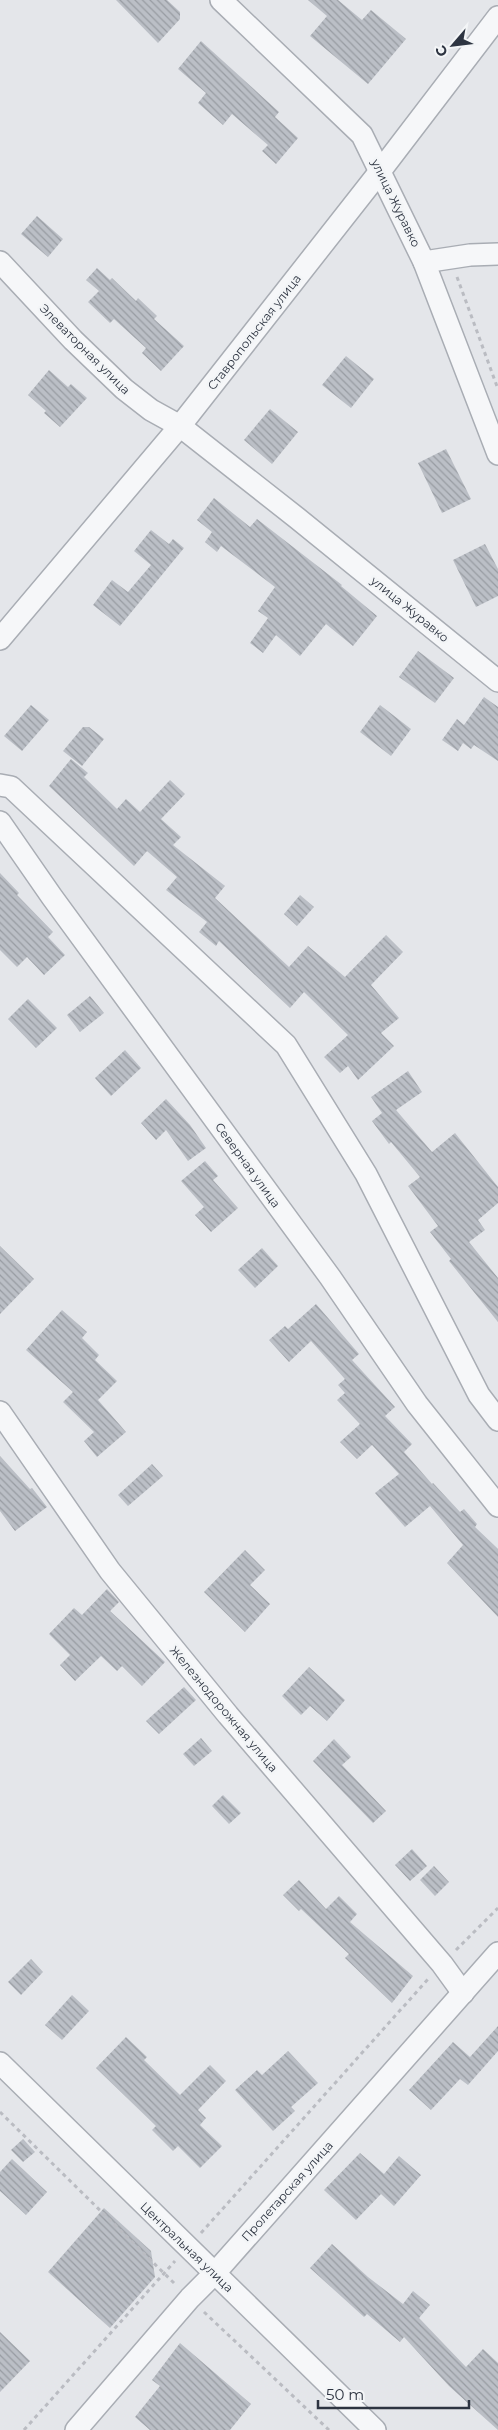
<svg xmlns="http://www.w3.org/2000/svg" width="498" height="2430" viewBox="0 0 498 2430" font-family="Montserrat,sans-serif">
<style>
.building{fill:url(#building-back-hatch)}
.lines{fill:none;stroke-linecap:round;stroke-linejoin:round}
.minor-casing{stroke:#a9adb4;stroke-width:24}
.path{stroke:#babcc2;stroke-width:3;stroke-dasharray:4 4;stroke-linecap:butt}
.minor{stroke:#f6f7f9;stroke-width:21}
.labels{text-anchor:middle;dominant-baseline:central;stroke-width:5;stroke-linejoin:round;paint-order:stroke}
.street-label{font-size:12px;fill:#2d3441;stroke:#f3f5f7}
</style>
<defs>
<pattern id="building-back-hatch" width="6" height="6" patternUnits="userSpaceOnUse" patternTransform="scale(1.25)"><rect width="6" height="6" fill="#bbbfc6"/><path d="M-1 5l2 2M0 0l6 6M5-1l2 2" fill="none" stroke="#989ca2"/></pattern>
</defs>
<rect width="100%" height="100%" fill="#e4e6ea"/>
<g class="building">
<polygon points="116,0 167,0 180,12 180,19 158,43"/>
<polygon points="308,0 338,0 362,20 371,10 406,39 368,84 310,36 327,16"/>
<polygon points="201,41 279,112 275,117 298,138 276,164 262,151 268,145 232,114 223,125 198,103 206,93 178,69"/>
<polygon points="37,216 63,239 48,257 21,234"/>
<polygon points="97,268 110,280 112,278 136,301 138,298 157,316 154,319 184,346 161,371 142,353 146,348 114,319 110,323 88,302 99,291 86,280"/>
<polygon points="346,356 374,379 351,408 322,385"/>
<polygon points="49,370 68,387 71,384 87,398 60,427 44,413 46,411 28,395"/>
<polygon points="270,409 298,432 272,464 244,440"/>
<polygon points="446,449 471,499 442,513 418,463"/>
<polygon points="214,498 250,527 257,519 342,585 341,586 377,616 353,646 326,624 300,656 276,635 263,653 250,643 268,618 258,611 275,587 221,546 217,552 205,542 212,532 197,520"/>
<polygon points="151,530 169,544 173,539 184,548 120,626 93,605 112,580 128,592 151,565 134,551"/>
<polygon points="485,544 498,569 498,596 476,607 453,560"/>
<polygon points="418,651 454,678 435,703 399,677"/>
<polygon points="484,697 498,707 498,761 474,745 471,749 463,743 458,751 442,740 457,719 464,725"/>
<polygon points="31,705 49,720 22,751 4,736"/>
<polygon points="380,705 411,729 391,756 360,732"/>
<polygon points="83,727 89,727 104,739 82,766 63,751"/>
<polygon points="71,759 88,773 84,777 117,809 126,799 140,812 170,780 185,794 161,819 181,837 173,845 225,886 215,898 289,967 308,946 345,977 386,935 403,952 371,985 399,1018 381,1033 394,1046 358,1080 348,1066 340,1073 324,1057 348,1035 304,992 290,1008 219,941 216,946 199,932 207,922 166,890 177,877 147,851 134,866 49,786"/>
<polygon points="0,873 19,893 17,895 53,932 48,937 65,955 44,975 27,957 17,967 0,950"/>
<polygon points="300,895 314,907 297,926 284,914"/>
<polygon points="90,996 104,1013 80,1032 67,1015"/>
<polygon points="28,999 57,1028 36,1048 8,1019"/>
<polygon points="125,1050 141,1068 111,1096 95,1078"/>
<polygon points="408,1071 422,1092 396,1110 432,1152 455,1133 498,1187 498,1203 478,1220 485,1230 469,1242 498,1278 498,1322 449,1261 451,1259 430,1232 438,1226 408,1186 420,1177 391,1142 389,1144 372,1121 382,1113 371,1097"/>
<polygon points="166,1099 190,1125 206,1148 188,1161 166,1130 156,1140 141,1123"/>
<polygon points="205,1161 218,1176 213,1180 238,1208 211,1232 195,1215 204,1207 181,1181"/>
<polygon points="0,1246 34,1279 0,1314"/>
<polygon points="262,1248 278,1266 255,1288 238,1270"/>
<polygon points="316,1304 359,1354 352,1360 395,1407 385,1416 412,1444 404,1452 432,1484 433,1483 460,1512 464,1509 477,1524 475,1527 498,1549 498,1617 447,1563 463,1545 430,1506 405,1527 375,1493 399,1474 372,1445 357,1459 340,1442 360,1424 337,1400 345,1393 338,1385 345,1379 311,1341 289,1362 269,1340 285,1326 288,1329"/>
<polygon points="62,1310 87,1332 82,1338 99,1355 95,1360 117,1381 98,1400 126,1432 97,1457 84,1441 94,1432 63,1402 73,1392 26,1350"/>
<polygon points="0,1456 30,1489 32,1488 47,1507 15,1531 0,1511"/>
<polygon points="152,1464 163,1476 128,1506 118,1495"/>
<polygon points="245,1550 265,1570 250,1585 270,1604 245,1632 204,1592"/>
<polygon points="107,1589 119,1602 110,1611 165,1662 142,1686 122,1666 117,1671 101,1656 75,1681 60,1665 70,1655 49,1634 74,1608 82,1615"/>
<polygon points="309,1667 345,1700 327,1721 310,1706 301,1715 282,1696"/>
<polygon points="184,1687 196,1700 159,1734 146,1721"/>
<polygon points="201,1738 212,1751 194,1766 183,1754"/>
<polygon points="334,1739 351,1757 342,1765 386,1811 373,1823 313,1761"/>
<polygon points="223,1795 241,1813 229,1824 212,1806"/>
<polygon points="412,1849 427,1866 410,1881 395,1865"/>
<polygon points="434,1866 449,1882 435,1896 420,1880"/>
<polygon points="299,1880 326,1909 339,1896 357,1914 350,1922 413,1976 392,2003 345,1958 349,1954 301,1909 299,1911 283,1895"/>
<polygon points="31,1959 43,1972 21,1995 8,1982"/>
<polygon points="72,1995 89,2011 62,2040 45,2025"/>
<polygon points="498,2026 498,2051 468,2085 460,2079 431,2110 409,2090 453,2042 470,2057"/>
<polygon points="126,2037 147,2057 144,2060 180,2095 210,2065 226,2081 198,2110 206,2118 200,2125 222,2146 200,2168 178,2146 173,2151 152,2130 156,2126 96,2068"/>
<polygon points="288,2051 318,2083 291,2107 295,2111 273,2131 235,2090 257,2070 262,2075"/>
<polygon points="23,2139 35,2152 23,2162 11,2150"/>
<polygon points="360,2153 384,2174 399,2156 421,2175 394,2206 381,2194 356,2220 324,2190"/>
<polygon points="12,2159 47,2192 26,2215 0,2191 0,2172"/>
<polygon points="104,2208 151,2251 155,2277 110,2328 48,2272"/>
<polygon points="332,2244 368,2277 403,2304 413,2291 430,2305 419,2318 466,2367 483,2349 498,2363 498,2430 449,2386 404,2337 400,2342 367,2314 364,2317 310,2268"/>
<polygon points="0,2332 30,2361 0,2392"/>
<polygon points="180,2343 251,2404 230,2430 150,2430 135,2417 160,2386 152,2380"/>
</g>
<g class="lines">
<defs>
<g id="minor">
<polyline points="221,0 362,135 424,262 498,454"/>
<polyline points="0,262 73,340 124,389 151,410 180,426 297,518 498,681"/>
<polyline points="424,262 470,255 498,254"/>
<polyline points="0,639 180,426 381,170 498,17"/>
<polyline points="0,785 11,787 286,1045 366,1174 479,1395 498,1420"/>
<polyline points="0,822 52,897 330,1277 417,1404 498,1506"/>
<polyline points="0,1412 110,1571 228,1715 442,1964 463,1993"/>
<polyline points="0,2063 375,2430"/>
<polyline points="76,2430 190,2298 214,2274 498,1953"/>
</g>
</defs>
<use href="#minor" class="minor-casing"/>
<g class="path">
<polyline points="457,277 498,389"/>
<polyline points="456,1950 498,1908"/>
<polyline points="0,2112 176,2285"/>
<polyline points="201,2233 429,1978"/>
<polyline points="204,2312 329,2430"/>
<polyline points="24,2430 175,2261"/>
</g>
<use href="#minor" class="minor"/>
</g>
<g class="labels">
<g class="street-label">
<text transform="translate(396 203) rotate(64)">улица Журавко</text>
<text transform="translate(254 332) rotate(-52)">Ставропольская улица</text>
<text transform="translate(85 349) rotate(45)">Элеваторная улица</text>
<text transform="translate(410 609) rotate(39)">улица Журавко</text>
<text transform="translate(248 1165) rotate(54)">Северная улица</text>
<text transform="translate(224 1709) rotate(50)">Железнодорожная улица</text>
<text transform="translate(287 2191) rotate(-48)">Пролетарская улица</text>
<text transform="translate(187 2247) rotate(44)">Центральная улица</text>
</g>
</g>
<g transform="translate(453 45) rotate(242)" stroke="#f3f5f7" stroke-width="4" paint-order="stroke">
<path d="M0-4L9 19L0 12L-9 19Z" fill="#2d3441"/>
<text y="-8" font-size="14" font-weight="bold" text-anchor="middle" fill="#2d3441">С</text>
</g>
<path d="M318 2400v8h151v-8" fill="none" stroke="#2d3441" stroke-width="2.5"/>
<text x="326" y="2400" font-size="15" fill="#2d3441" stroke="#f3f5f7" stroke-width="4" paint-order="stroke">50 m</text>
</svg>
